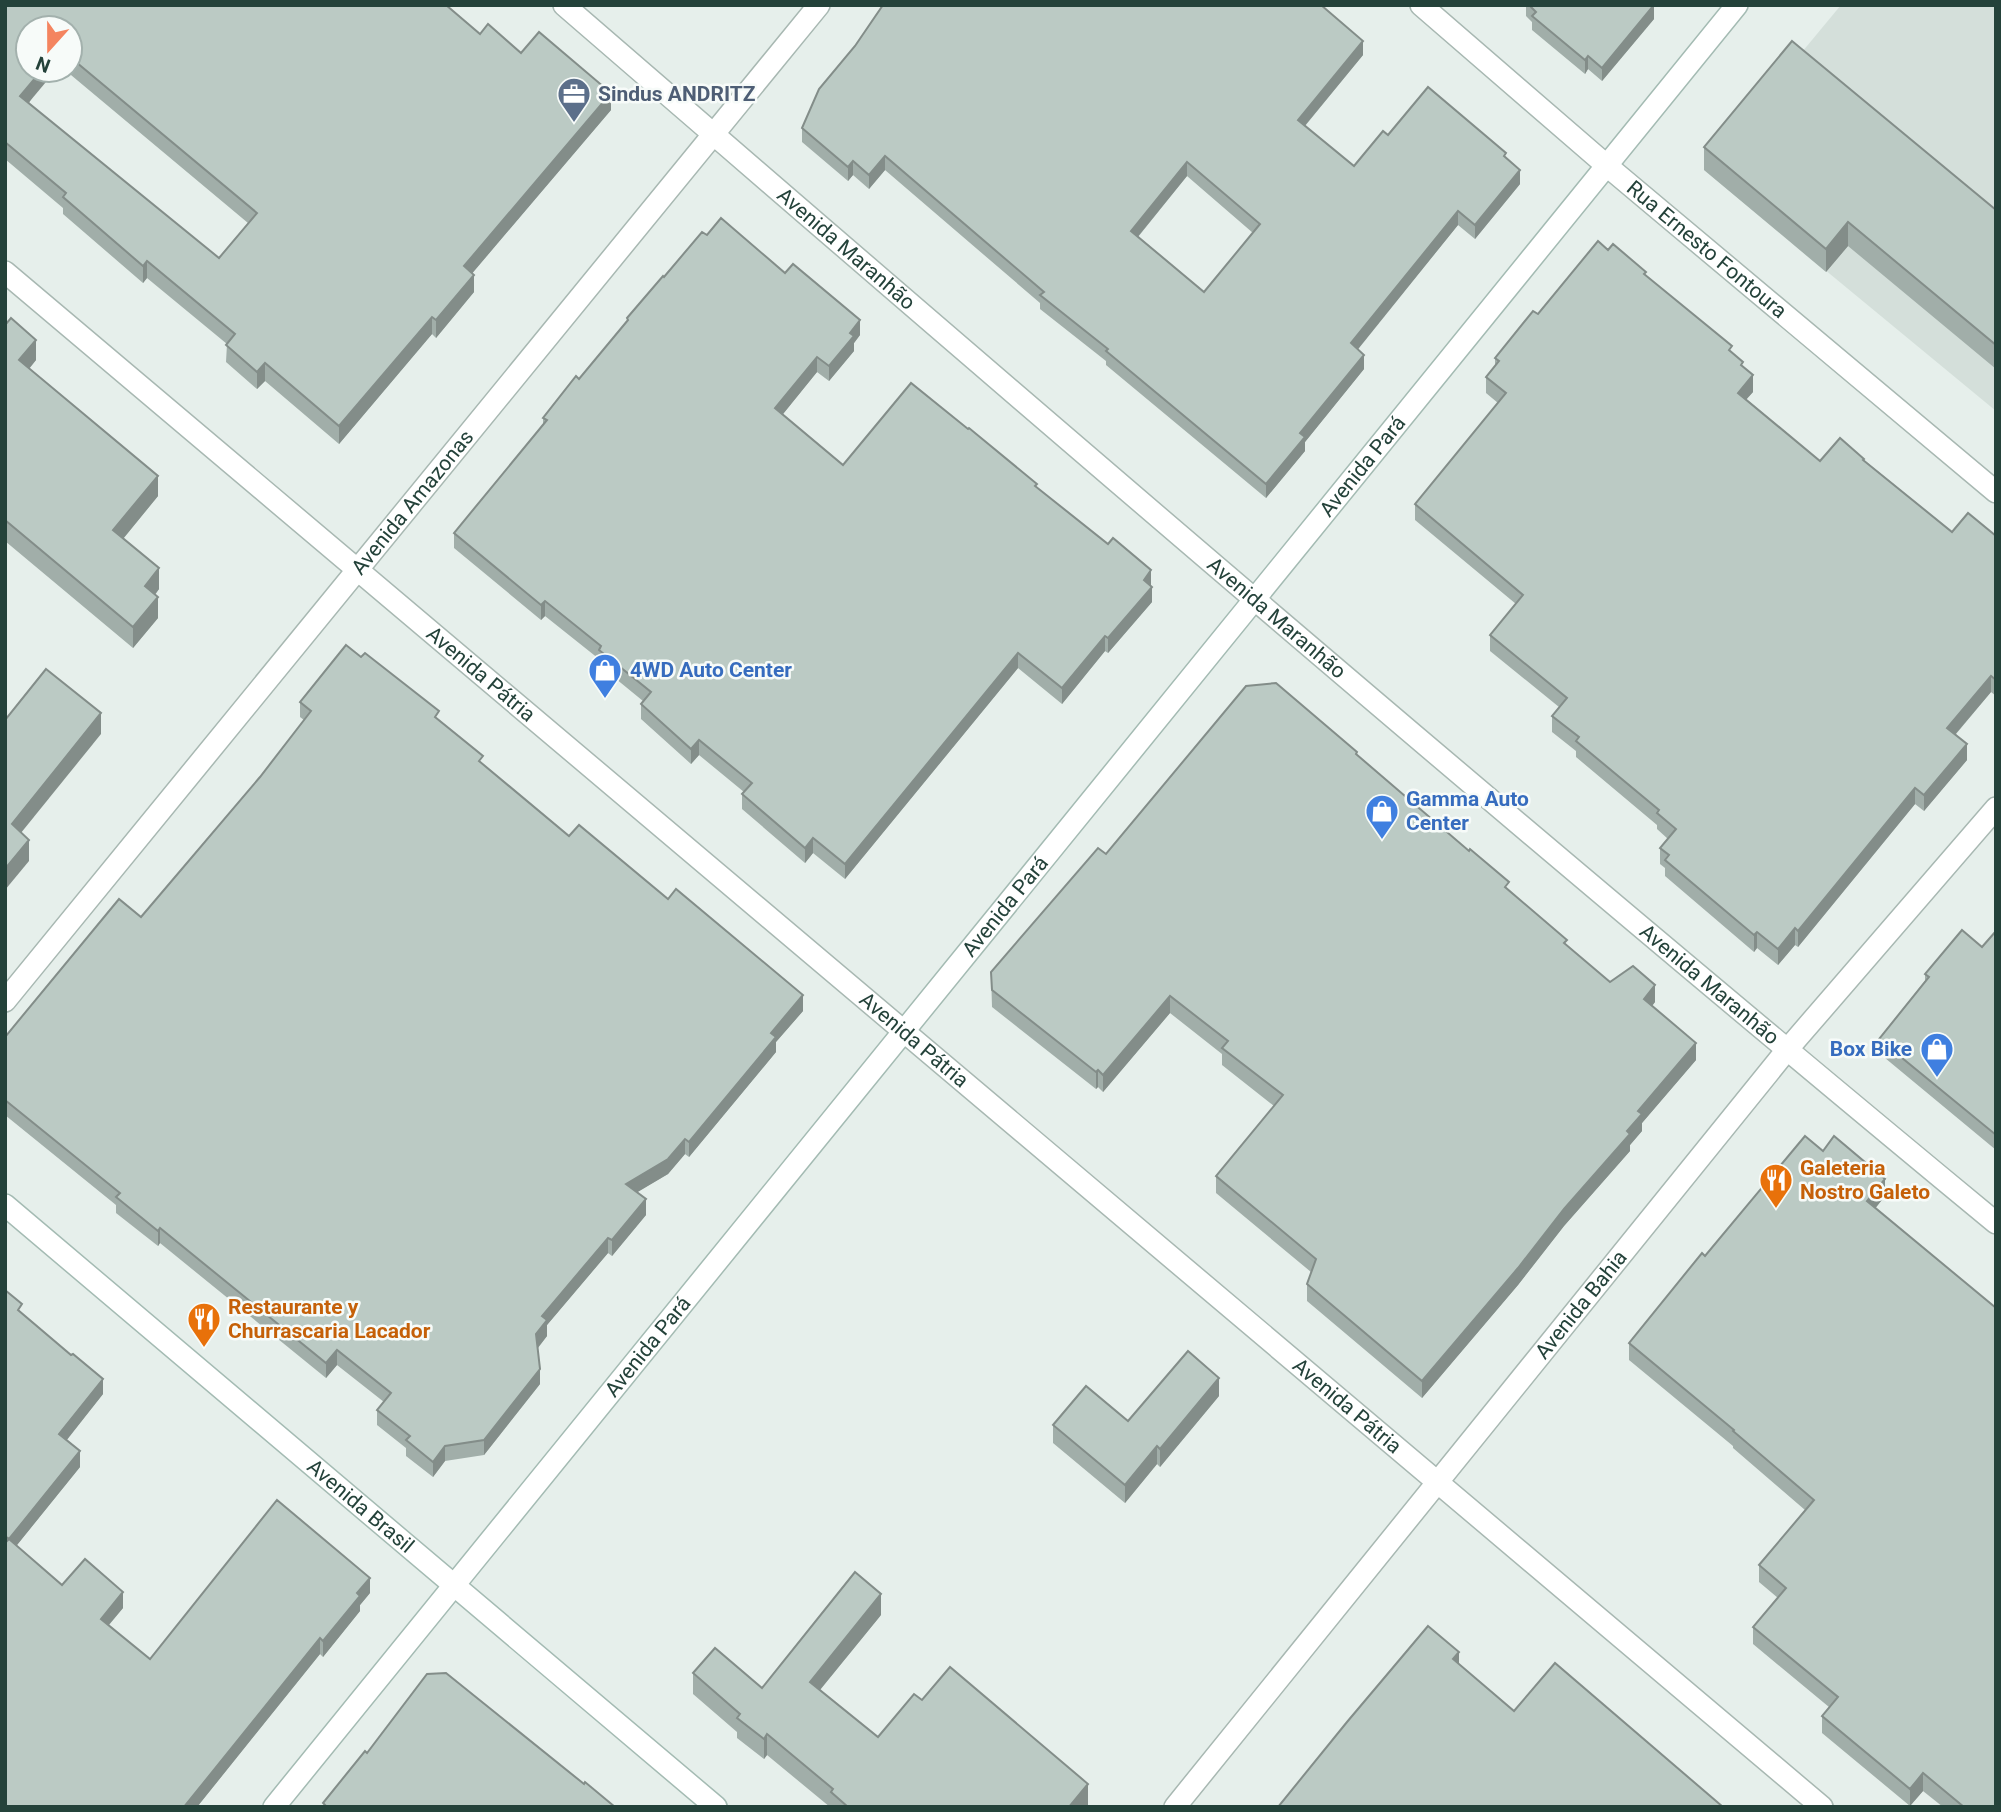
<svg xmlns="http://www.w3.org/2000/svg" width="2001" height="1812" viewBox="0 0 2001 1812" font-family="Roboto,sans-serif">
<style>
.built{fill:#d4dfda}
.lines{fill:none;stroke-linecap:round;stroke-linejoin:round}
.street-casing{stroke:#a8b8b2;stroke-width:24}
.secondary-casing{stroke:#a4bbb3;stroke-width:24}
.street{stroke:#fff;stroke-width:21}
.secondary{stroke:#fff;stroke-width:21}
.wall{fill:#a1aea9;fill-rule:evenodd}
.shaded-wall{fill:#838d89}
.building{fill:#bbcac4;stroke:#838d89;stroke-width:2;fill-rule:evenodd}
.labels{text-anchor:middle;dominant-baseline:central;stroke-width:5;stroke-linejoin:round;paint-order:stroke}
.service-label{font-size:21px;font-weight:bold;fill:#4e5e75;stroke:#f7fbf9;text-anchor:start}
.street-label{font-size:21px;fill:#24423a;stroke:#f7fbf9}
.shop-label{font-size:21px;font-weight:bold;fill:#366cbe;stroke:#f7fbf9;text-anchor:start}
.food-label{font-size:21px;font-weight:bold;fill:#c56008;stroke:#f7fbf9;text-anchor:start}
</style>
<rect width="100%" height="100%" fill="#e6efeb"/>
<polygon class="built" points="1841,5 1996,5 1996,411 1704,170"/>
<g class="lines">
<defs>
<g id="street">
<path id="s1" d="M 564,5 C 1038,415 1513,824 1996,1223"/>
<path id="s2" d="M 1421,5 L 1606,165 L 1996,492"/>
<path id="s3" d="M 5,272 L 1822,1807"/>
<path id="s4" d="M 5,1001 L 819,5"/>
<path id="s5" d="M 1175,1807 L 1786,1051 L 1996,808"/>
</g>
<g id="secondary">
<path id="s6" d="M 5,1205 L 716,1807"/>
<path id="s7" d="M 274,1807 L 1737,5"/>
</g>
</defs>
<use href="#street" class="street-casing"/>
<use href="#secondary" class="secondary-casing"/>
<use href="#street" class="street"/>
<use href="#secondary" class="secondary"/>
</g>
<g class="wall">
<path d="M 5,5 L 480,34 L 521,53 L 611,110 L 472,273 L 474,292 L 436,338 L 432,334 L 339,444 L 265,381 L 257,389 L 226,362 L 227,344 L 147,278 L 143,283 L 63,214 L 63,208 L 5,159 ZM 70,28 L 70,70 L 65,70 L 248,223 L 219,258 L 29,103 Z"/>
<polygon points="1526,5 1654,5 1654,19 1602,81 1588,69 1585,74 1532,30 1532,22 1526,16"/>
<path d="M 855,46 L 1363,55 L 1305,126 L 1354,166 L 1388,135 L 1506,158 L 1520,184 L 1475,239 L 1458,225 L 1357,349 L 1364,369 L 1305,442 L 1305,451 L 1266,498 L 1106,365 L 1106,361 L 1040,309 L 1040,303 L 885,170 L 869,189 L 853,175 L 848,181 L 802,142 L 802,128 ZM 1187,176 L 1253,233 L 1204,292 L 1138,237 Z"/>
<polygon points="1704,147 1996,210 1996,369 1848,246 1826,272 1704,170"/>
<polygon points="1608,250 1646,275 1732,353 1743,367 1753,392 1746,399 1820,461 1864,460 1952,532 1996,536 1996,696 1991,692 1956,734 1967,760 1924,811 1915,804 1798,947 1795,945 1778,965 1757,948 1754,952 1665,876 1665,868 1660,864 1660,848 1668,839 1657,829 1657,825 1576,757 1576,751 1552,732 1552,716 1559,707 1490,651 1490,635 1516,604 1415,520 1415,504 1498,403 1486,393 1486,377 1495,366 1495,358 1538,314"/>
<polygon points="664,277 860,335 854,343 854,351 829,381 817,372 782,415 843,465 1037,487 1151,586 1152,602 1108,653 1105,651 1062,704 1018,668 845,879 813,853 805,863 742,809 742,794 744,792 699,755 691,764 641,719 641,704 643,701 599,665 599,659 545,616 541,620 454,548 454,533 543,425 543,418 579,379 627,322 627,318"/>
<polygon points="5,325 36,360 29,369 158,496 123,539 159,589 155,595 158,618 133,648 5,541"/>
<polygon points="300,702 439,721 483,764 569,836 803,1011 776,1042 776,1052 689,1157 685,1154 668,1174 637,1192 646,1215 612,1256 608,1253 547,1325 547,1336 538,1348 540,1384 484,1455 445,1461 433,1477 406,1456 406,1448 377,1425 377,1410 384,1402 337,1365 326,1378 160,1243 158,1246 116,1213 116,1205 5,1115 5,1037 141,917 260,777 304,720 300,717"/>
<polygon points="1357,755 1509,890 1567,945 1610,982 1655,1002 1652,1006 1696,1060 1642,1123 1642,1131 1630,1145 1630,1151 1564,1226 1518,1285 1422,1398 1307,1301 1307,1284 1311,1272 1216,1193 1216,1176 1274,1106 1222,1065 1222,1054 1170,1013 1103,1092 1098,1087 1096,1089 992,1007 991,972 1106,854"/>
<polygon points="1996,931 1996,1150 1879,1053 1879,1039 1925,981 1925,974 1982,947"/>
<polygon points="1823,1151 1885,1196 1875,1208 1996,1807 1943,1807 1923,1791 1910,1806 1822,1733 1822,1716 1829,1707 1753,1644 1753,1627 1778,1598 1759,1582 1759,1565 1805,1510 1733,1448 1733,1446 1629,1360 1629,1343"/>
<polygon points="5,1290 22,1314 103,1394 66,1440 80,1467 16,1546 62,1585 123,1608 109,1625 150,1659 370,1593 360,1605 360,1611 323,1657 320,1654 197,1807 5,1807"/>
<polygon points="1219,1396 1160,1467 1157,1464 1125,1503 1053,1443 1053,1425 1128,1421"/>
<polygon points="881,1615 820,1690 878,1737 922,1700 1088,1805 1087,1807 830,1807 767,1755 764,1759 737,1738 737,1732 693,1694 693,1673 762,1688"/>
</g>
<g class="shaded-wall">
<polygon points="1654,5 1654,19 1602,81 1602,68"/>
<polygon points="1363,41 1363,55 1298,134 1298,120"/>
<polygon points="1588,56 1588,69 1585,74 1585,60"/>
<polygon points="42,70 56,70 20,113 20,96"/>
<polygon points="611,93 611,110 464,283 464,266"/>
<polygon points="885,156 885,170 869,189 869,175"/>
<polygon points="853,161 853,175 848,181 848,167"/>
<polygon points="1187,162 1187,176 1131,245 1131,231"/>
<polygon points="1520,170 1520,184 1475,239 1475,225"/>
<polygon points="1458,211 1458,225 1351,358 1351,343"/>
<polygon points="1848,222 1848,246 1826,272 1826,249"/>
<polygon points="147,261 147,278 143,283 143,266"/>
<polygon points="474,275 474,292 436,338 436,320"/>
<polygon points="432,317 432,334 339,444 339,426"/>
<polygon points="860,320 860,335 854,343 854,351 829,381 829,366 850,333"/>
<polygon points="36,340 36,360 19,381 19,360"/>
<polygon points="1364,355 1364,369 1305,442 1305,451 1266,498 1266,484 1300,433"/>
<polygon points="817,357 817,372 775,424 775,408"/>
<polygon points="265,363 265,381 257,389 257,372"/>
<polygon points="1753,375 1753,392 1738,409 1738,393"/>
<polygon points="158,476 158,496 113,551 113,530"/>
<polygon points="159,568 159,589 145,607 145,586"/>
<polygon points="1151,570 1151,586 1144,580"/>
<polygon points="1152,587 1152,602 1108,653 1108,638"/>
<polygon points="158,597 158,618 133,648 133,627"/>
<polygon points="545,601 545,616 541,620 541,605"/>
<polygon points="1105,636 1105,651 1062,704 1062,688"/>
<polygon points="1018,653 1018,668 845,879 845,864"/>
<polygon points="1991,676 1991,692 1947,744 1947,728"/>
<polygon points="101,713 101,734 12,844 12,824"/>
<polygon points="699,740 699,755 691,764 691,749"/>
<polygon points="1967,744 1967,760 1924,811 1924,795"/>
<polygon points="1915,788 1915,804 1798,947 1798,931"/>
<polygon points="813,838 813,853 805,863 805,848"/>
<polygon points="29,840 29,861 5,890 5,869"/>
<polygon points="1795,928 1795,945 1778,965 1778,949"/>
<polygon points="1757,932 1757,948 1754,952 1754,935"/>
<polygon points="1655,985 1655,1002 1644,1016 1644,999"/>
<polygon points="803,995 803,1011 776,1042 776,1052 689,1157 689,1142 771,1033"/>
<polygon points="1170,996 1170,1013 1103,1092 1103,1075"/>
<polygon points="1696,1043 1696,1060 1642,1123 1642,1131 1630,1145 1630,1151 1564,1226 1518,1285 1422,1398 1422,1381 1627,1131 1638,1111"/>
<polygon points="1098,1070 1098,1087 1096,1089 1096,1072"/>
<polygon points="685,1139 685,1154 668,1174 626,1199 626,1184"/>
<polygon points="1885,1179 1885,1196 1867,1219 1867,1201"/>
<polygon points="646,1199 646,1215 612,1256 612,1240"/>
<polygon points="160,1228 160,1243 158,1246 158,1231"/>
<polygon points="608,1238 608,1253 547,1325 547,1336 536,1350 536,1334 542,1316"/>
<polygon points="337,1350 337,1365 326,1378 326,1363"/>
<polygon points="540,1369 540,1384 484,1455 484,1440"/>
<polygon points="1219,1378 1219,1396 1160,1467 1160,1449"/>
<polygon points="103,1379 103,1394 59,1450 59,1434"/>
<polygon points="445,1446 445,1461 433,1477 433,1462"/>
<polygon points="1157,1446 1157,1464 1125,1503 1125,1485"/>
<polygon points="80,1451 80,1467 9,1555 9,1539"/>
<polygon points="370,1578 370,1593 360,1605 360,1611 323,1657 323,1641 357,1593"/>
<polygon points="123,1592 123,1608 101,1634 101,1619"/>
<polygon points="881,1594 881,1615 810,1702 810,1682"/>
<polygon points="320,1638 320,1654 197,1807 184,1807"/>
<polygon points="1459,1652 1459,1673 1453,1659"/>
<polygon points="767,1734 767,1755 764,1759 764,1739"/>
<polygon points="1923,1773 1923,1791 1910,1806 1910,1789"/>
<polygon points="1088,1784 1088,1805 1087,1807 1069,1807"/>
</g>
<g class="building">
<path d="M 5,5 L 446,5 L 480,34 L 488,24 L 521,53 L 539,32 L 611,93 L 464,266 L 474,275 L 436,320 L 432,317 L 339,426 L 265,363 L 257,372 L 226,345 L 235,334 L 147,261 L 143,266 L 63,197 L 66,193 L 5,142 ZM 28,28 L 70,28 L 70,57 L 257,213 L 219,258 L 20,96 L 42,70 L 28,70 Z"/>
<path d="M 883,5 L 1321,5 L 1363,41 L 1298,120 L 1354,166 L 1383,131 L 1388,135 L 1428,87 L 1506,153 L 1504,156 L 1520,170 L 1475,225 L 1458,211 L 1351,343 L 1364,355 L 1300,433 L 1305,437 L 1266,484 L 1106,351 L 1108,349 L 1040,295 L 1044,292 L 885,156 L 869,175 L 853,161 L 848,167 L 802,128 L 819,89 L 855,46 ZM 1187,162 L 1260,224 L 1204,292 L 1131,231 Z"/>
<polygon points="1529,5 1654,5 1602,68 1588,56 1585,60 1532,16 1536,12"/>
<polygon points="1792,41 1996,210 1996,345 1848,222 1826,249 1704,147"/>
<polygon points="721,218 785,273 793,264 860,320 850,333 854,336 829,366 817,357 775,408 843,465 911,383 968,429 969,428 1037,484 1035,486 1108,544 1113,538 1151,570 1144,580 1152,587 1108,638 1105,636 1062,688 1018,653 845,864 813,838 805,848 742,794 752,783 699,740 691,749 641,704 651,692 599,650 601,646 545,601 541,605 454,533 547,420 543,418 576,376 579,379 628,320 627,318 663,276 664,277 702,232 707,235"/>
<polygon points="1598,241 1608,250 1613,244 1646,272 1644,274 1732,346 1729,350 1743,362 1741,365 1753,375 1738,393 1820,461 1840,438 1864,459 1863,460 1952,532 1968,513 1996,536 1996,680 1991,676 1947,728 1967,744 1924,795 1915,788 1798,931 1795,928 1778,949 1757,932 1754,935 1665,860 1669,855 1660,848 1676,829 1657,813 1659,810 1576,741 1579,737 1552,716 1567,698 1490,635 1523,595 1415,504 1506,393 1486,377 1499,361 1495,358 1533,311 1538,314"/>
<polygon points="11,318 36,340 19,360 158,476 113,530 159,568 145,586 158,597 133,627 5,520 5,325"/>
<polygon points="346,645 361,657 365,653 439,711 435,717 483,756 479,761 569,836 579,825 668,899 676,889 803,995 771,1033 776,1037 689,1142 685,1139 668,1159 626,1184 646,1199 612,1240 608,1238 542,1316 547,1320 536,1334 540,1369 484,1440 445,1446 433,1462 406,1440 410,1436 377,1410 391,1393 337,1350 326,1363 160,1228 158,1231 116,1197 120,1193 5,1100 5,1037 119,899 141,917 260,777 311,711 300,702"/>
<polygon points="46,669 101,713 12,824 29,840 5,869 5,720"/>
<polygon points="1276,683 1357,752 1356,754 1469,851 1470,849 1509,882 1505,887 1567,940 1564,943 1610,982 1633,966 1655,985 1644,999 1696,1043 1638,1111 1642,1114 1627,1131 1630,1134 1564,1209 1518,1268 1422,1381 1307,1284 1316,1259 1216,1176 1283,1095 1222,1048 1228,1041 1170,996 1103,1075 1098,1070 1096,1072 992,990 991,972 1098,848 1106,854 1246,686"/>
<polygon points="1962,930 1982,947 1996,931 1996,1135 1879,1039 1929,977 1925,974"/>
<polygon points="1805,1136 1823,1151 1834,1136 1885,1179 1867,1201 1996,1308 1996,1807 1964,1807 1923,1773 1910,1789 1822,1716 1838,1697 1753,1627 1786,1588 1759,1565 1814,1500 1733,1431 1734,1430 1629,1343 1702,1253 1705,1256"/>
<polygon points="5,1290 22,1304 18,1310 71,1355 73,1354 103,1379 59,1434 80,1451 9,1539 5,1536"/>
<polygon points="1188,1351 1219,1378 1160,1449 1157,1446 1125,1485 1053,1425 1086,1386 1128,1421"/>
<polygon points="277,1500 370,1578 357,1593 360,1596 323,1641 320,1638 184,1807 5,1807 5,1543 9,1539 62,1585 85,1559 123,1592 101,1619 150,1659"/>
<polygon points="855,1572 881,1594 810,1682 878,1737 914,1694 922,1700 950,1667 1088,1784 1069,1807 848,1807 831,1792 833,1789 767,1734 764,1739 737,1718 740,1714 693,1673 715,1648 762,1688"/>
<polygon points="1428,1626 1459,1652 1453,1659 1514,1711 1555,1663 1723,1807 1278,1807 1347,1722"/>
<polygon points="446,1673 584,1784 585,1782 615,1807 327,1807 323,1803 365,1751 367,1753 427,1674"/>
</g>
<defs>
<symbol id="office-pin" viewBox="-11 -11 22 30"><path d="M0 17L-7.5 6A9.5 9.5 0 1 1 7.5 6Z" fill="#5c6f8a" stroke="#f7fbf9"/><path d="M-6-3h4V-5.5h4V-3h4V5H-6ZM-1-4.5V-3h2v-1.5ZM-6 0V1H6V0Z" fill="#fff"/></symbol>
<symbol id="shop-pin" viewBox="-11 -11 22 30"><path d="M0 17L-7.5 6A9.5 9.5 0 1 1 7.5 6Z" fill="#3f7fe0" stroke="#f7fbf9"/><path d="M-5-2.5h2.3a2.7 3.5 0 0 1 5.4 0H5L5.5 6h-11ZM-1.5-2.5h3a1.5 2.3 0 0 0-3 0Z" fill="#fff"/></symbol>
<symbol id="restaurant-pin" viewBox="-11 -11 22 30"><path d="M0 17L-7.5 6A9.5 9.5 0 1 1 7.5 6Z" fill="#e8710a" stroke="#f7fbf9"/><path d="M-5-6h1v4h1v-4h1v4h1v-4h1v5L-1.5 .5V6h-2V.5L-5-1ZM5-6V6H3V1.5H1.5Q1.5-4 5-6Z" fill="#fff"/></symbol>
</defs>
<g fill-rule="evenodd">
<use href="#office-pin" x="555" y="75" width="38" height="52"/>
<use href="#shop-pin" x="586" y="651" width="38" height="52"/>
<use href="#shop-pin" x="1363" y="792" width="38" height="52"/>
<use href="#shop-pin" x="1918" y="1030" width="38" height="52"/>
<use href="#restaurant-pin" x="1757" y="1161" width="38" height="52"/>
<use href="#restaurant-pin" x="185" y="1300" width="38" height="52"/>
</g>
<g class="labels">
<g class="service-label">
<text x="598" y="94">Sindus ANDRITZ</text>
</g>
<g class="street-label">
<text stroke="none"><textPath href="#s1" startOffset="373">Avenida Maranhão</textPath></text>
<text stroke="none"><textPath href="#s2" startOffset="376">Rua Ernesto Fontoura</textPath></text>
<text stroke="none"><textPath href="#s7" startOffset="1727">Avenida Pará</textPath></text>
<text stroke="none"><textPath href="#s4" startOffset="644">Avenida Amazonas</textPath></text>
<text stroke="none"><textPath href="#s1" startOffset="940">Avenida Maranhão</textPath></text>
<text stroke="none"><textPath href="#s3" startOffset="623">Avenida Pátria</textPath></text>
<text stroke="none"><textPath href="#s7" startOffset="1160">Avenida Pará</textPath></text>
<text stroke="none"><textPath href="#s1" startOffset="1507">Avenida Maranhão</textPath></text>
<text stroke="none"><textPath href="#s3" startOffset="1190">Avenida Pátria</textPath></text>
<text stroke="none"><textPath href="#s5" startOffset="646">Avenida Bahia</textPath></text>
<text stroke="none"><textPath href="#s7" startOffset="593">Avenida Pará</textPath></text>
<text stroke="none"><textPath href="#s3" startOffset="1757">Avenida Pátria</textPath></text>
<text stroke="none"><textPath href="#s6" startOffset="466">Avenida Brasil</textPath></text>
</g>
<g class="shop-label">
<text x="630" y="670">4WD Auto Center</text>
<text x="1406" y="799">Gamma Auto<tspan x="1406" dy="24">Center</tspan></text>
<text x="1912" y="1049" text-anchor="end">Box Bike</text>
</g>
<g class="food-label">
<text x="1800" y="1168">Galeteria<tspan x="1800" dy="24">Nostro Galeto</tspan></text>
<text x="228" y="1307">Restaurante y<tspan x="228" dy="24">Churrascaria Lacador</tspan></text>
</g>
</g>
<rect width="2001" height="1812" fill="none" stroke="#24423a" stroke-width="14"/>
<g transform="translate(49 49) rotate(201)"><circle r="33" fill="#f7fbf9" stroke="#a3b1ad" stroke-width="2"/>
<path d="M0-5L12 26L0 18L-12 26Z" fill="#f4845f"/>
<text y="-10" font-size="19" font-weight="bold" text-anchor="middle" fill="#24423a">N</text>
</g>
</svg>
